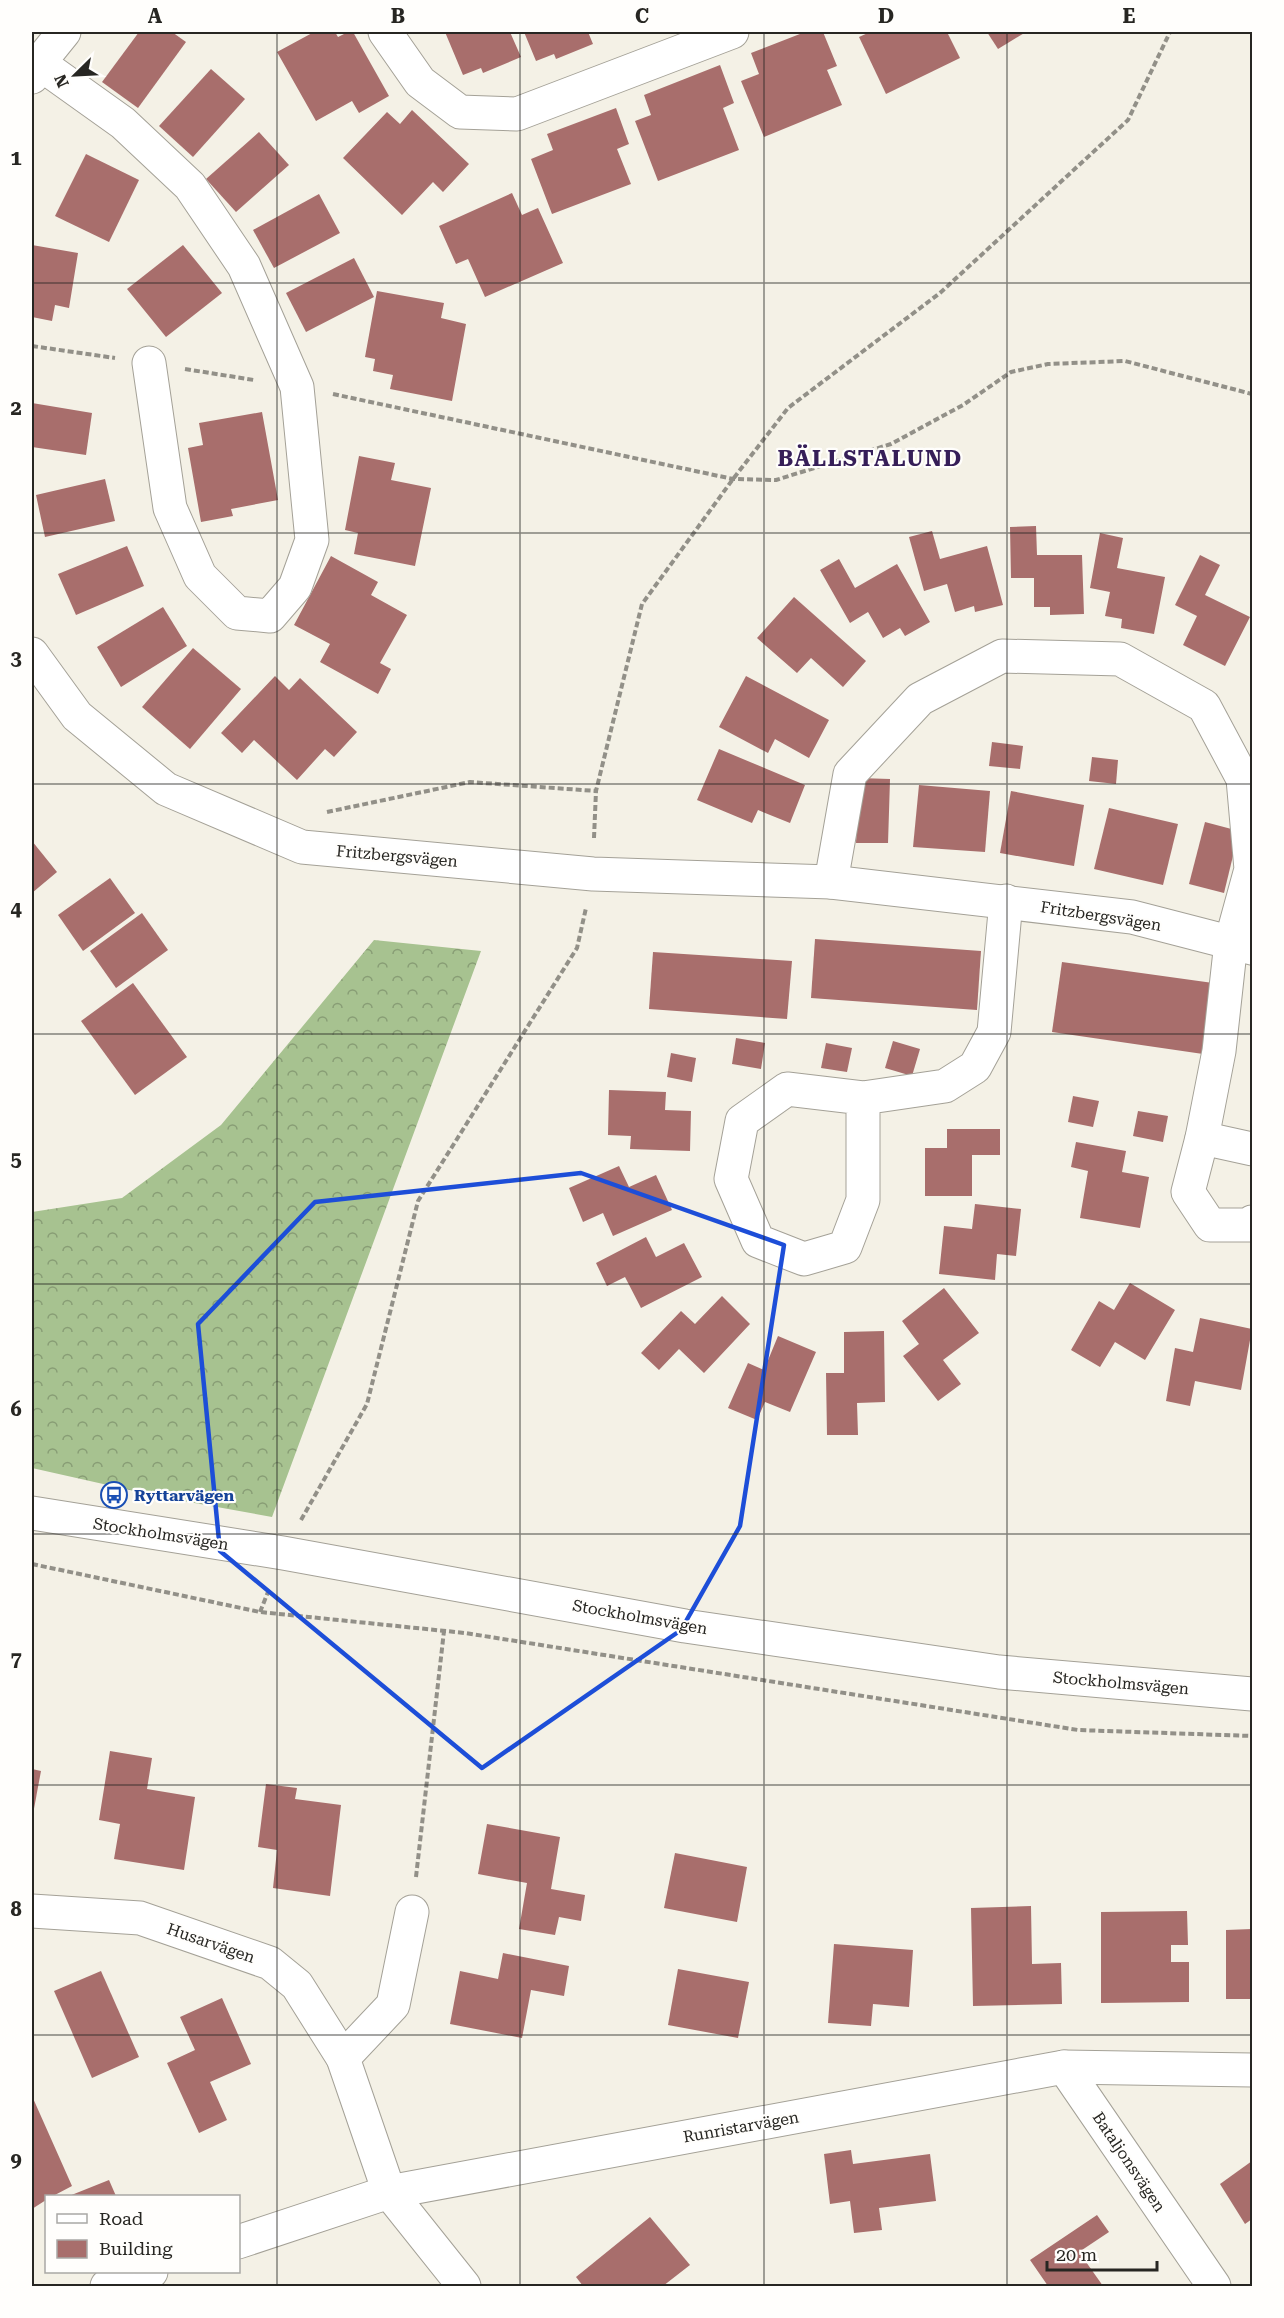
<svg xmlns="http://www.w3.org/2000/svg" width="1284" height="2318" viewBox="0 0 1284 2318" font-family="'Roboto Serif',serif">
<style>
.forest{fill:url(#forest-crowns)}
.building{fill:#a86e6c}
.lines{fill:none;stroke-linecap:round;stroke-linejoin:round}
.minor-casing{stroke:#a4a197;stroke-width:35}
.major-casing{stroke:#a4a197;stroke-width:35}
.path{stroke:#929088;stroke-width:4;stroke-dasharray:6 3;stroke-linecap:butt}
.minor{stroke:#fff;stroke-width:33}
.major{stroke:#fff;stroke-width:33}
.marked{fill:none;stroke:#1d4ed8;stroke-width:4.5;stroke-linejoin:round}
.grid{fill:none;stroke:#272622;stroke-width:1.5;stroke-opacity:0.55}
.labels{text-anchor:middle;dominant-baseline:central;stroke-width:4.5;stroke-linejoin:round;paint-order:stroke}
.street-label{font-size:16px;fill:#272622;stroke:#fffefc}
.transit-label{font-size:16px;font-weight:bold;fill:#164399;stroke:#fffefc;text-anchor:start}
.district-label{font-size:22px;font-weight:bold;letter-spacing:1.5px;fill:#361e58;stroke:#fffefc}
.neatline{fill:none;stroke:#272622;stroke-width:2}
.grid-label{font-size:20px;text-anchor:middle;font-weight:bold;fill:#272622}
</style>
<defs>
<pattern id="forest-crowns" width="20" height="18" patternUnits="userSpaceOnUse" patternTransform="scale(1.5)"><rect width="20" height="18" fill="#a7c290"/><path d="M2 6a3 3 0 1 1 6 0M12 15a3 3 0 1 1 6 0" fill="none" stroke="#889d75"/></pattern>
</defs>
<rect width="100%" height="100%" fill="#f4f1e6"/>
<polygon class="forest" points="374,940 481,951 272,1517 161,1497 32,1468 32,1212 122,1198 221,1125"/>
<g class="building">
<polygon points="139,32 172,32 186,42 138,108 102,82"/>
<polygon points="314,32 335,32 338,37 348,32 353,32 389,96 359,113 352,101 316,121 277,52"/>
<polygon points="445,32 510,32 521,57 483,73 481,68 463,75"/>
<polygon points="524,32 588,32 593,44 556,59 554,54 536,61"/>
<polygon points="805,32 823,32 837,66 827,70 842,105 764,137 741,81 759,74 751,53"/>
<polygon points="870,32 947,32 960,58 886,94 859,37"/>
<polygon points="987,32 1026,32 998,49"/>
<polygon points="720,65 734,103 723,108 739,150 658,181 635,121 651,115 644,95"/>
<polygon points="211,69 245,99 193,157 159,126"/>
<polygon points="616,108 629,144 617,149 631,184 552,214 531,159 553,150 547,134"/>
<polygon points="412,110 469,164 443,192 433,182 402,215 343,158 387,112 400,124"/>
<polygon points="259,132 289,165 236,212 206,179"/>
<polygon points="86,154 139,180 109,242 55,216"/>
<polygon points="512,193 522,215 538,208 563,263 485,297 468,259 456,264 439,226"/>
<polygon points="319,194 340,233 274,268 253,230"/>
<polygon points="32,245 78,253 69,308 55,305 52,321 32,317"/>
<polygon points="183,245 222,293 166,337 127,289"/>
<polygon points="354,258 374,297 306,332 286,293"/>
<polygon points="377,291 444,303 441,318 466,324 452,401 390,389 393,375 373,371 375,359 365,357"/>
<polygon points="32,403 92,413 86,455 32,447"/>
<polygon points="262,412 278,500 231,509 233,516 201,522 188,448 203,445 199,423"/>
<polygon points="359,456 395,463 391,480 431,488 415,566 354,554 358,533 345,530"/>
<polygon points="105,479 115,521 45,537 36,495"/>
<polygon points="1036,526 1037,555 1082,555 1084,614 1050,615 1050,607 1034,607 1034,578 1011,578 1010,527"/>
<polygon points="932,531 940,559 987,546 1003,605 975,612 974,606 955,612 947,584 924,591 909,537"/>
<polygon points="1100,533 1123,538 1117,568 1165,577 1154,634 1121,628 1122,619 1105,616 1110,592 1090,588"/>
<polygon points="127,546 144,586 76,615 58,574"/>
<polygon points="1200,555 1220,565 1205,595 1250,617 1225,666 1183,645 1197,616 1175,605"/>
<polygon points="331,556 378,582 371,595 407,615 380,663 391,669 378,694 320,662 330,644 294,625"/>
<polygon points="839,559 855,588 897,564 930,622 905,636 900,628 883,638 868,612 850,623 820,570"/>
<polygon points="794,597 866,661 843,687 811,658 797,673 757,638"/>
<polygon points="163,607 187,646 121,687 97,647"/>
<polygon points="193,648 241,689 190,749 142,707"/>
<polygon points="275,676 289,690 300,678 357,732 334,757 325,749 297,780 254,740 242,753 221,733"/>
<polygon points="746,676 829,720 809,758 775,739 768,753 719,727"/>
<polygon points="992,742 1023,746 1020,769 989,766"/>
<polygon points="719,749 805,785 790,823 758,810 752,823 697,800"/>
<polygon points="1092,757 1118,760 1116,784 1089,781"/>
<polygon points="859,778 890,779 888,843 856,843"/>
<polygon points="919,785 990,791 985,852 913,847"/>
<polygon points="1011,791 1084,805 1074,866 1000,853"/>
<polygon points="1109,808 1178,824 1163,885 1094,869"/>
<polygon points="1205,822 1239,831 1224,893 1189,884"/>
<polygon points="32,841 57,872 32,893"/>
<polygon points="110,878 135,913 83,951 58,915"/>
<polygon points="142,913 168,950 116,988 90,951"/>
<polygon points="815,939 981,951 977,1010 811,998"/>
<polygon points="653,952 792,961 787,1019 649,1009"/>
<polygon points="1062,962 1213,983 1203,1054 1052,1032"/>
<polygon points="133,983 187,1057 135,1095 81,1021"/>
<polygon points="736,1038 765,1043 761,1069 732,1064"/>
<polygon points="893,1041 920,1049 912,1076 885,1068"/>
<polygon points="826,1043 852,1048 847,1072 821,1068"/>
<polygon points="671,1053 696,1058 692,1082 667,1077"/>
<polygon points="609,1090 666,1092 665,1110 691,1111 690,1151 630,1149 631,1136 608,1135"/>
<polygon points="1073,1096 1099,1101 1093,1127 1068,1122"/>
<polygon points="1138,1111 1168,1116 1163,1142 1133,1136"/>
<polygon points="947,1129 1000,1129 1000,1155 972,1155 972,1196 925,1196 925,1148 947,1148"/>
<polygon points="1076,1142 1126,1151 1122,1172 1149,1177 1140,1228 1080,1218 1088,1171 1071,1167"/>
<polygon points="619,1166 629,1187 656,1175 672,1210 613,1236 603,1213 583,1222 569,1188"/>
<polygon points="975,1204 1021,1209 1016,1256 997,1254 995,1280 939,1274 944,1226 972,1229"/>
<polygon points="646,1237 656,1257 684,1243 702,1277 641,1308 625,1277 607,1286 596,1263"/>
<polygon points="1130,1283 1175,1310 1145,1360 1115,1342 1100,1367 1071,1350 1099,1301 1114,1310"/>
<polygon points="944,1288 979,1333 943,1360 961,1384 938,1401 903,1356 919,1344 902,1321"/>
<polygon points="722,1296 750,1324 704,1373 679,1349 659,1370 641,1353 681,1311 695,1324"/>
<polygon points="1200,1318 1252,1329 1241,1390 1195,1381 1190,1406 1166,1401 1175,1348 1193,1352"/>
<polygon points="884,1331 885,1402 857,1403 858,1435 827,1435 826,1373 844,1373 844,1332"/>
<polygon points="778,1336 816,1352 790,1412 765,1402 757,1420 728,1408 748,1363 764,1370"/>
<polygon points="110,1751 152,1758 147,1789 195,1797 184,1870 114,1859 120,1824 99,1820"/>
<polygon points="32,1769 41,1771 33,1814 32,1814"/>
<polygon points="266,1784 297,1788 295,1799 341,1805 330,1896 273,1888 277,1850 258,1847"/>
<polygon points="487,1824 560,1837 551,1889 585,1895 581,1921 559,1917 555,1935 519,1929 527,1883 478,1874"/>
<polygon points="675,1853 747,1867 737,1922 664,1908"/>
<polygon points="1031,1906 1032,1964 1061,1963 1062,2004 973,2006 971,1908"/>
<polygon points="1187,1911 1188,1945 1171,1945 1171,1962 1189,1962 1189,2002 1101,2003 1101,1912"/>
<polygon points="1252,1929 1252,1999 1226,1999 1226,1930"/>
<polygon points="834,1944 913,1950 909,2007 873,2004 871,2026 828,2023"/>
<polygon points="503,1953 569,1966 564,1996 531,1990 522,2038 450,2024 460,1971 498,1979"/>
<polygon points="678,1969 749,1982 738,2038 668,2025"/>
<polygon points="101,1971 139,2057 92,2078 54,1991"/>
<polygon points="222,1998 251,2064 210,2082 227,2120 199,2133 167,2063 195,2050 180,2017"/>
<polygon points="32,2096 72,2186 53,2196 46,2196 46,2200 32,2209"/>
<polygon points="851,2150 853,2164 930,2154 936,2201 879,2208 882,2230 854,2233 850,2201 830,2204 824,2154"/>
<polygon points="1252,2161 1252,2219 1245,2224 1220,2184"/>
<polygon points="109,2180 116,2196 69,2196"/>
<polygon points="1097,2215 1109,2232 1079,2252 1103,2286 1048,2286 1030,2260"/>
<polygon points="650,2217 690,2265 663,2286 583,2286 576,2277"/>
</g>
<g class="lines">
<defs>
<g id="minor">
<polyline points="385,32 420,82 460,112 517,114 732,32"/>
<polyline points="39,63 123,123 190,186 244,266 297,387 312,540 295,587 270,616 237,613 200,576 170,508 149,363"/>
<polyline points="32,77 39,63 64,32"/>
<polyline points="32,654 77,716 166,789 302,847 593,874 831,882 1132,917 1252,948"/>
<polyline points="831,882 850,774 920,699 1002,656 1120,659 1204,706 1243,779 1251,869 1231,942 1219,1051 1202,1138 1188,1192 1210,1225 1251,1225 1252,1222"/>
<polyline points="863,1098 863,1200 845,1247 804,1259 758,1241 731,1179 742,1121 787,1089 863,1098 945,1086 975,1067 994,1032 1006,901"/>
<polyline points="1202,1138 1252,1149"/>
<polyline points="32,1911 140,1918 270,1963 297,1985 343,2058 389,2192 464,2286"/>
<polyline points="343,2058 393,2005 412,1912"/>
<polyline points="1064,2067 1214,2286"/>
<polyline points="238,2242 389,2192 1064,2067 1252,2070"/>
<polyline points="107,2286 151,2272"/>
</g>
<polyline id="major" points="32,1513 283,1553 685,1626 999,1672 1252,1694"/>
</defs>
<use href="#minor" class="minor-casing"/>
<use href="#major" class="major-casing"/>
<g class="path">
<polyline points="32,346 115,358"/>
<polyline points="185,369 254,380"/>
<polyline points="333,394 733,479 776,480 891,444 963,405 1011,372 1048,364 1125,361 1252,394"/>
<polyline points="327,812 470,782 596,791 642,604 733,479 788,408 940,293 1128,120 1170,32"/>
<polyline points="594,838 596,791"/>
<polyline points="301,1520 367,1404 418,1201 577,948 586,908"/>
<polyline points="32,1564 260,1612 465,1633 1078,1730 1252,1736"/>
<polyline points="260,1612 270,1587"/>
<polyline points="416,1877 444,1631"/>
</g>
<use href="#minor" class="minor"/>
<use href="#major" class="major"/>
</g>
<path class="marked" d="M 581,1173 L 784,1245 L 740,1526 L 681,1630 L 482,1768 L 220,1551 L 198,1324 L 315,1202 Z"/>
<path class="grid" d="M 277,32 L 277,2286M 520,32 L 520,2286M 764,32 L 764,2286M 1007,32 L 1007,2286M 32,283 L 1252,283M 32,533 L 1252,533M 32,784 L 1252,784M 32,1034 L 1252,1034M 32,1284 L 1252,1284M 32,1534 L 1252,1534M 32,1785 L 1252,1785M 32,2035 L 1252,2035"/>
<defs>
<symbol id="bus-ring" viewBox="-11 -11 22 22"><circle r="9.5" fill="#fffefc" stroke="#1a4fb4" stroke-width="1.5"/><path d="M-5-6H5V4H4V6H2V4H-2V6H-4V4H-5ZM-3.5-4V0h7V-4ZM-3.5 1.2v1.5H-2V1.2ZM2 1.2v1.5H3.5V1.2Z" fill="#1a4fb4"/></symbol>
</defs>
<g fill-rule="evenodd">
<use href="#bus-ring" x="99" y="1480" width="30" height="30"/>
</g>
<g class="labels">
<g class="street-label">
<text transform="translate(397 856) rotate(5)">Fritzbergsvägen</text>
<text transform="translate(1101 916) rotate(9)">Fritzbergsvägen</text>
<text transform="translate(161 1534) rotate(9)">Stockholmsvägen</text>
<text transform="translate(640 1617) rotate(10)">Stockholmsvägen</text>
<text transform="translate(1121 1683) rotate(5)">Stockholmsvägen</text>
<text transform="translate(211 1943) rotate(19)">Husarvägen</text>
<text transform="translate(741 2127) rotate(-10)">Runristarvägen</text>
<text transform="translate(1129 2162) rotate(56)">Bataljonsvägen</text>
</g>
<g class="transit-label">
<text x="134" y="1495">Ryttarvägen</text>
</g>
<g class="district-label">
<text x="870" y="458">BÄLLSTALUND</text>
</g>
</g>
<rect width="1284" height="2318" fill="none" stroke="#fffefc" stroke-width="66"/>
<rect x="45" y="2195" width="195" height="78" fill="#fffefc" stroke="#a9a8a5" stroke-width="1.5"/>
<rect x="57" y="2214" width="30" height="9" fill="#ffffff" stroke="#a9a8a5" stroke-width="1.5"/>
<text x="99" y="2225" font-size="18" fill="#272622">Road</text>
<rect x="57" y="2240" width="30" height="18" fill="#a86e6c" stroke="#a9a8a5" stroke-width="1.5"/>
<text x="99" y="2255" font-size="18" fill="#272622">Building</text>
<g transform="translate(75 75) rotate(246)" stroke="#fffefc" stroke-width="4.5" paint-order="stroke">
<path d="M0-4.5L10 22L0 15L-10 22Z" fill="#272622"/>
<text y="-9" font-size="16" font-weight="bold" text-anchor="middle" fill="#272622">N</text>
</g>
<path d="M1047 2261v9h110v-9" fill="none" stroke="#272622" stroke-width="3"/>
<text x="1056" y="2261" font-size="18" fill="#272622" stroke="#fffefc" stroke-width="4.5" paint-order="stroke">20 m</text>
<rect x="33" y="33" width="1218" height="2252" class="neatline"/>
<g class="grid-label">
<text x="155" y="23">A</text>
<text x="398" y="23">B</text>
<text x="642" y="23">C</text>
<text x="886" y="23">D</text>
<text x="1129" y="23">E</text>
<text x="16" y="165">1</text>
<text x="16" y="415">2</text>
<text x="16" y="665">3</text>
<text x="16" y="916">4</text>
<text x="16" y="1166">5</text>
<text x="16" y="1416">6</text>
<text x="16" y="1666">7</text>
<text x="16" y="1916">8</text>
<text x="16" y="2167">9</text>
</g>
</svg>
